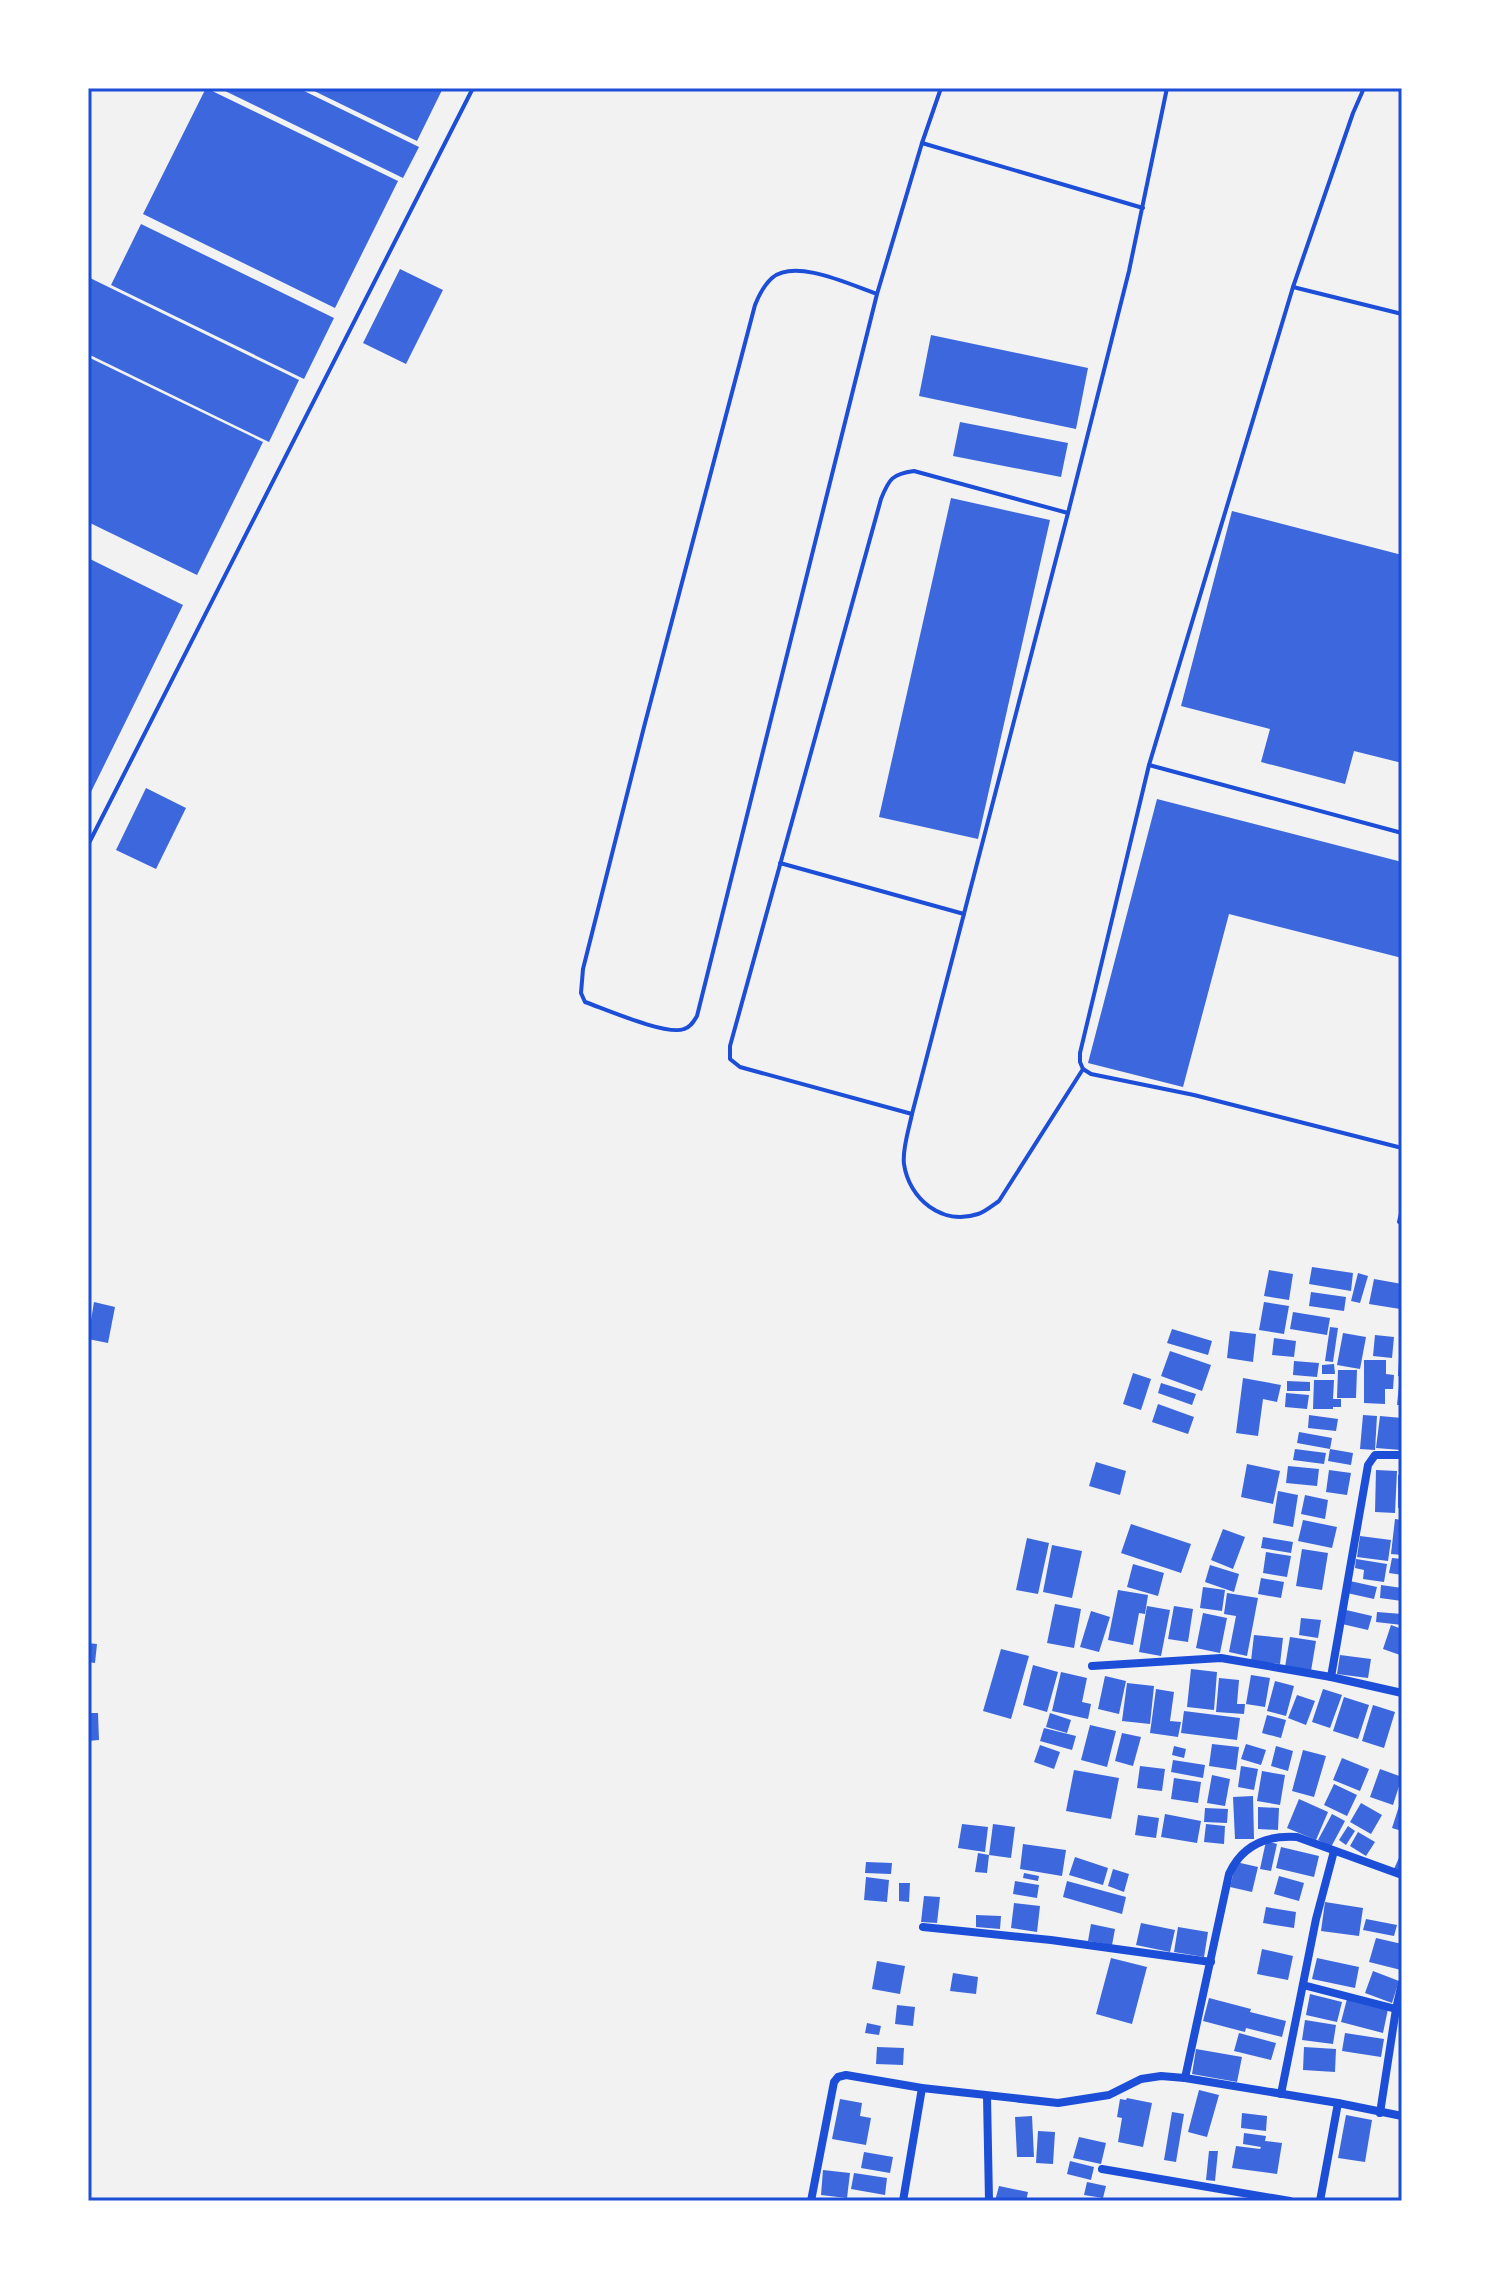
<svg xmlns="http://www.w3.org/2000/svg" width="1490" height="2289" viewBox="0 0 1490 2289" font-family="'Times New Roman',serif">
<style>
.building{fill:#3d67dc}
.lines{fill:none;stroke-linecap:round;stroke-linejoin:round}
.service{stroke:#1d4ed8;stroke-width:4}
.minor{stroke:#1d4ed8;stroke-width:8}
.neatline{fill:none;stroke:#1d4ed8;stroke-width:3}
</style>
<rect width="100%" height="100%" fill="#f2f2f2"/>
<g class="building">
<polygon points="206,88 398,181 335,308 143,214"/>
<polygon points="219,88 298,88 419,147 403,178"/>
<polygon points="308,88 443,88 417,141"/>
<polygon points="141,224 334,318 304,379 111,285"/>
<polygon points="400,269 443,290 406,364 363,343"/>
<polygon points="88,277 299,380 269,442 88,354"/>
<polygon points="931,335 1088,368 1076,429 919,396"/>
<polygon points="88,357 263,442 197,575 88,522"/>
<polygon points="960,422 1068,443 1061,477 953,456"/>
<polygon points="951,498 1050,520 978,839 879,817"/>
<polygon points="1232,511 1402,555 1402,763 1354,751 1345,784 1261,762 1270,729 1181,706"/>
<polygon points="88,558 183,605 88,798"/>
<polygon points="146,788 186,808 156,869 116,850"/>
<polygon points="1157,799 1402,862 1402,958 1229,914 1183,1087 1088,1063"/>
<polygon points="1312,1267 1353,1273 1351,1291 1309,1284"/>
<polygon points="1269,1270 1293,1274 1289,1300 1264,1296"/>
<polygon points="1358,1273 1368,1276 1360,1303 1351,1301"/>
<polygon points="1374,1279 1402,1284 1400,1309 1369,1304"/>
<polygon points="1311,1292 1346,1297 1344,1311 1309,1306"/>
<polygon points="94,1302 115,1307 108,1343 88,1339"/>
<polygon points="1264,1302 1289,1306 1284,1334 1259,1330"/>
<polygon points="1293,1312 1330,1318 1327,1335 1290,1329"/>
<polygon points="1330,1327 1338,1328 1333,1362 1325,1361"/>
<polygon points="1172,1329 1212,1341 1208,1355 1167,1343"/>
<polygon points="1230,1331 1256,1334 1253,1362 1227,1358"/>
<polygon points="1343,1333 1366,1337 1360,1369 1337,1365"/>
<polygon points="1375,1335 1394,1337 1392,1358 1373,1356"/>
<polygon points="1274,1338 1296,1341 1294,1357 1272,1355"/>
<polygon points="1170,1351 1211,1365 1202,1391 1161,1376"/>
<polygon points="1399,1357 1402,1357 1402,1376 1398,1376"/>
<polygon points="1364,1360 1386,1360 1386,1374 1394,1375 1393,1389 1385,1389 1385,1404 1364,1403"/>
<polygon points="1294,1361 1319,1363 1317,1377 1293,1375"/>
<polygon points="1334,1364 1335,1374 1322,1374 1322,1365"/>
<polygon points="1338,1370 1357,1370 1356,1398 1337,1398"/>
<polygon points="1133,1373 1151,1379 1141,1410 1123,1404"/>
<polygon points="1243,1378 1281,1385 1277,1402 1263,1399 1258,1436 1236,1433"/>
<polygon points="1314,1380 1334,1380 1333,1399 1341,1399 1341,1407 1333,1407 1333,1409 1313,1409"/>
<polygon points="1287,1381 1310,1382 1310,1391 1287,1391"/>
<polygon points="1161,1383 1196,1394 1192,1405 1158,1393"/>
<polygon points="1399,1385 1402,1385 1402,1405 1397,1405"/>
<polygon points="1286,1393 1309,1395 1307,1409 1285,1407"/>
<polygon points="1158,1404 1194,1417 1188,1434 1152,1422"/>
<polygon points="1309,1415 1338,1419 1336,1431 1308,1428"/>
<polygon points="1363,1415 1377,1416 1375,1450 1360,1449"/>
<polygon points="1380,1416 1402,1418 1401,1450 1376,1448"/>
<polygon points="1299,1432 1332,1438 1330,1449 1297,1443"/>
<polygon points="1295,1449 1326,1453 1324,1464 1293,1460"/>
<polygon points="1330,1449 1353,1453 1351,1465 1328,1461"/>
<polygon points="1096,1462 1126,1471 1120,1495 1089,1486"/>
<polygon points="1247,1464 1280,1471 1273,1504 1241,1497"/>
<polygon points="1288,1466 1319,1469 1317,1486 1286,1483"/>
<polygon points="1329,1470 1351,1473 1347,1495 1326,1492"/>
<polygon points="1376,1470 1397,1471 1395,1513 1375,1512"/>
<rect x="1398" y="1475" width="4" height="33"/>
<polygon points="1278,1491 1298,1495 1293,1527 1273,1523"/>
<polygon points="1305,1495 1328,1500 1325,1519 1301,1514"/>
<polygon points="1395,1519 1402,1520 1402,1555 1391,1554"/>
<polygon points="1303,1520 1337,1527 1332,1548 1298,1541"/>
<polygon points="1131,1524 1191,1544 1181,1573 1121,1553"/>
<polygon points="1223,1529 1245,1537 1233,1569 1211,1560"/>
<polygon points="1360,1536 1391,1540 1388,1561 1357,1557"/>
<polygon points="1263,1537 1293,1542 1291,1553 1261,1548"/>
<polygon points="1027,1538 1049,1543 1038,1594 1016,1590"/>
<polygon points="1052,1545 1082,1551 1072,1598 1043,1592"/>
<polygon points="1302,1549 1328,1553 1322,1590 1296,1586"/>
<polygon points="1266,1552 1291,1556 1287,1577 1263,1573"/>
<polygon points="1392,1558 1402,1559 1402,1575 1389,1573"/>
<polygon points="1356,1559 1387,1564 1384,1582 1363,1579 1364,1570 1355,1568"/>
<polygon points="1133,1564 1164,1573 1158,1596 1127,1587"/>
<polygon points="1210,1565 1239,1574 1234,1592 1205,1582"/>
<polygon points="1261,1578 1284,1582 1281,1598 1258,1594"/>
<polygon points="1350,1581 1377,1587 1374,1599 1347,1593"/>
<polygon points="1381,1585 1402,1588 1402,1601 1380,1598"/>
<polygon points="1203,1587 1225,1590 1222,1611 1200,1608"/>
<polygon points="1118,1590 1148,1595 1145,1614 1139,1613 1133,1645 1108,1640"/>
<polygon points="1227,1593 1258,1598 1247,1656 1229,1652 1236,1616 1224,1614"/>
<polygon points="1055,1604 1081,1609 1074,1648 1047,1643"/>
<polygon points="1147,1606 1170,1610 1161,1656 1139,1652"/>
<polygon points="1174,1606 1193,1609 1188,1642 1168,1639"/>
<polygon points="1346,1610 1372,1616 1368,1630 1342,1624"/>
<polygon points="1091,1611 1110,1617 1099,1652 1080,1647"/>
<polygon points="1377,1612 1402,1614 1402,1625 1376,1622"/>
<polygon points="1203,1613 1227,1618 1220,1653 1196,1648"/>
<polygon points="1301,1618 1321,1620 1318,1638 1299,1635"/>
<polygon points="1391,1625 1402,1629 1400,1655 1383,1649"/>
<polygon points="1254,1635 1283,1638 1280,1664 1251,1661"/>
<polygon points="1290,1637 1316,1641 1311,1671 1285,1667"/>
<polygon points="88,1643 97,1644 95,1663 88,1662"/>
<polygon points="1001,1649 1029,1656 1011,1719 983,1711"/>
<polygon points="1340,1655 1371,1659 1368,1678 1337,1674"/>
<polygon points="1033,1665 1058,1672 1047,1712 1023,1705"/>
<polygon points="1191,1669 1217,1672 1214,1710 1187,1707"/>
<polygon points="1061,1672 1087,1678 1082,1702 1091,1704 1088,1719 1052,1711"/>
<polygon points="1251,1675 1270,1678 1265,1707 1246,1704"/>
<polygon points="1105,1676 1126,1681 1119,1714 1098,1709"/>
<polygon points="1219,1678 1239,1680 1237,1704 1245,1704 1244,1714 1216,1712"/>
<polygon points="1275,1681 1294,1686 1286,1716 1267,1711"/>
<polygon points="1127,1683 1154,1686 1150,1724 1122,1721"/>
<polygon points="1156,1689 1174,1692 1170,1721 1181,1722 1178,1737 1150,1733"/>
<polygon points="1323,1689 1342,1695 1330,1728 1312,1722"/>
<polygon points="1297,1695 1315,1701 1306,1725 1288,1718"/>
<polygon points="1344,1697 1369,1705 1358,1739 1333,1731"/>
<polygon points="1373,1705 1395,1712 1384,1748 1362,1741"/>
<polygon points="1184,1711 1240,1718 1237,1740 1181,1733"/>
<polygon points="88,1713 98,1713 99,1740 88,1741"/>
<polygon points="1050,1713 1071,1720 1067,1733 1046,1727"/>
<polygon points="1267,1715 1286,1720 1281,1738 1262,1733"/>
<polygon points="1090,1725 1116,1731 1107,1767 1081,1760"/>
<polygon points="1044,1728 1076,1736 1072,1750 1040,1741"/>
<polygon points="1122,1733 1141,1737 1133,1766 1115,1761"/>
<polygon points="1212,1744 1239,1747 1236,1770 1209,1766"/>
<polygon points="1246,1744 1266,1750 1261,1765 1241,1759"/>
<polygon points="1040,1745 1060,1752 1054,1769 1034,1762"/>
<polygon points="1174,1746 1186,1749 1184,1758 1172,1755"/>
<polygon points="1276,1746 1293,1751 1288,1771 1271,1766"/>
<polygon points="1303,1750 1326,1756 1314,1797 1292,1791"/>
<polygon points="1342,1758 1369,1769 1360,1791 1333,1780"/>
<polygon points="1173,1760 1205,1765 1203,1778 1171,1772"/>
<polygon points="1140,1766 1165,1769 1162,1791 1137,1788"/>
<polygon points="1241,1766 1258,1769 1254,1790 1238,1787"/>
<polygon points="1380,1769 1402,1777 1393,1805 1370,1797"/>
<polygon points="1074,1770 1119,1778 1111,1819 1066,1811"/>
<polygon points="1262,1771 1285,1775 1280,1805 1257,1801"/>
<polygon points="1212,1775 1230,1779 1225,1806 1207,1803"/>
<polygon points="1174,1778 1201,1782 1198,1803 1171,1799"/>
<polygon points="1334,1784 1357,1795 1347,1816 1324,1805"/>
<polygon points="1253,1796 1254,1839 1235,1839 1233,1797"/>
<polygon points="1299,1799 1328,1812 1316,1840 1287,1828"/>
<polygon points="1401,1800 1402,1800 1402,1831 1392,1828"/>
<polygon points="1361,1803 1382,1815 1371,1834 1350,1822"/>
<polygon points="1258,1807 1279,1808 1278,1830 1258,1829"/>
<polygon points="1205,1808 1228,1809 1227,1823 1204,1822"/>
<polygon points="1165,1814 1201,1821 1197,1843 1161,1837"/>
<polygon points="1332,1814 1345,1821 1331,1847 1318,1840"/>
<polygon points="1138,1815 1159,1818 1156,1838 1135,1835"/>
<polygon points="962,1824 988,1827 985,1852 958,1848"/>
<polygon points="993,1824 1015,1827 1011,1858 989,1855 987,1873 975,1872 978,1853 989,1855"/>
<polygon points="1206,1824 1225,1826 1224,1844 1204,1842"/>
<polygon points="1348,1826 1355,1831 1346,1845 1339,1840"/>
<polygon points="1358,1832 1375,1842 1366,1856 1350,1846"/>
<polygon points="1266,1841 1277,1844 1271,1871 1260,1869"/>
<polygon points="1023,1844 1066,1850 1062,1876 1020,1869"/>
<polygon points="1281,1847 1319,1856 1314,1877 1276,1868"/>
<polygon points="1402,1851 1402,1872 1394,1869"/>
<polygon points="1075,1857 1108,1868 1103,1885 1069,1875"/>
<polygon points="866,1862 892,1863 891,1874 865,1873"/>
<polygon points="1236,1862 1258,1867 1252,1892 1230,1887"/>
<polygon points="1113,1869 1129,1874 1124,1892 1108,1886"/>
<polygon points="1024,1873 1039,1876 1038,1881 1023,1878"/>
<polygon points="1279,1876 1304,1883 1299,1901 1274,1894"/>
<polygon points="866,1877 889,1880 887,1902 864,1900"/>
<polygon points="1015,1881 1039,1885 1037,1898 1013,1894"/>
<polygon points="1067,1881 1126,1897 1122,1914 1063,1897"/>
<polygon points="899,1883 910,1883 909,1902 899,1901"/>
<polygon points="924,1896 940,1897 937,1923 921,1922"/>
<polygon points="1325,1902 1363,1908 1359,1936 1321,1931"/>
<polygon points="1014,1903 1040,1906 1037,1932 1011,1928"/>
<polygon points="1266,1907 1296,1912 1294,1928 1263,1923"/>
<polygon points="976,1915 1001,1916 1000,1929 976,1927"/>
<polygon points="1366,1919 1397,1925 1394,1936 1363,1930"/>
<polygon points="1141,1923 1175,1930 1170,1952 1136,1945"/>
<polygon points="1091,1924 1115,1929 1112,1945 1088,1941"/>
<polygon points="1178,1927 1208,1932 1204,1957 1174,1952"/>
<polygon points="1376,1938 1402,1944 1401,1970 1369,1962"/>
<polygon points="1262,1949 1293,1956 1288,1980 1257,1974"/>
<polygon points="1111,1958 1147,1967 1132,2024 1096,2014"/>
<polygon points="1317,1958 1359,1967 1355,1988 1312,1979"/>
<polygon points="877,1961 905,1966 900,1994 872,1989"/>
<polygon points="1373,1971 1399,1981 1392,2003 1365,1993"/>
<polygon points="953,1973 978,1977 976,1994 950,1991"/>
<polygon points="1310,1994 1342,2002 1337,2022 1306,2015"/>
<polygon points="1209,1998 1251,2009 1250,2012 1286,2021 1282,2037 1246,2028 1245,2032 1203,2021"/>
<polygon points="1347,1999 1388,2009 1383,2033 1341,2022"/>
<polygon points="897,2005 915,2007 913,2026 895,2024"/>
<polygon points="1305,2020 1336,2025 1333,2044 1302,2040"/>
<polygon points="867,2023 881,2026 879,2035 865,2033"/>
<polygon points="1239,2033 1276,2043 1271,2060 1234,2051"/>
<polygon points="1345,2033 1384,2039 1381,2057 1342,2051"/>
<polygon points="877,2047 904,2048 903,2065 876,2064"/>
<polygon points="1304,2047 1336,2049 1335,2072 1303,2070"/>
<polygon points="1196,2049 1242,2057 1237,2082 1192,2074"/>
<polygon points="1199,2090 1219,2095 1207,2137 1188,2132"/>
<polygon points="1127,2098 1152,2103 1143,2147 1118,2142 1122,2118 1117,2117 1120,2099 1126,2100"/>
<polygon points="840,2099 862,2103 860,2116 871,2118 866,2145 832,2139"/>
<polygon points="1172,2112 1184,2114 1176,2162 1164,2160"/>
<polygon points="1242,2113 1267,2116 1266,2131 1241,2128"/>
<polygon points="1346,2115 1372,2120 1365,2162 1338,2158"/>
<polygon points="1032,2116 1034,2157 1017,2157 1015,2117"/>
<polygon points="1038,2131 1055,2132 1053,2164 1036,2163"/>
<polygon points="1244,2133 1266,2136 1265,2141 1282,2143 1277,2174 1232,2168 1236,2146 1260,2149 1261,2147 1243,2144"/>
<polygon points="1079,2137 1106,2143 1101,2164 1073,2158"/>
<polygon points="1209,2151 1218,2151 1215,2181 1206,2180"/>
<polygon points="864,2152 893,2157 890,2173 861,2168"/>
<polygon points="1070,2161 1094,2167 1091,2180 1067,2174"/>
<polygon points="823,2170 850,2173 847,2198 821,2195"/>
<polygon points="854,2173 887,2178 885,2195 851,2189"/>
<polygon points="1087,2182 1106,2186 1103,2198 1084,2195"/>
<polygon points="999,2186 1028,2192 1026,2201 995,2201"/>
</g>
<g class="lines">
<g class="service">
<polyline points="1364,88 1353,113 1293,287 1149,765 1080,1053 1080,1062 1083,1069 1091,1074 1194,1095 1402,1148"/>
<polyline points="922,143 941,88"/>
<polyline points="1293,287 1402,314"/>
<path d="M 877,294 C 851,285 795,258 772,278 C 764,285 759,295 755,305 L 644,727 L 583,969 L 581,993 L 585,1002 C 605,1009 667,1036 684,1029 C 691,1027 694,1021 697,1016 L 877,294 L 922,143 L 1143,208"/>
<polyline points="1149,765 1402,833"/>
<polyline points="88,845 473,88"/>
<polyline points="780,863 964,914"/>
<path d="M 1083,1069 L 999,1201 C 993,1205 985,1212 978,1214 C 942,1226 909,1199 904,1164 C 902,1149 909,1129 912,1114 L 1068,513 L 1129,271 L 1167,88"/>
<path d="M 912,1114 L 740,1067 L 730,1059 L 730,1046 L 881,499 C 889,479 892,474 914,471 L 1068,513"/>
<polyline points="1399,1222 1402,1209"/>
</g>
<g class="minor">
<polyline points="1092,1666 1221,1658 1331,1677 1402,1693"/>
<polyline points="1331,1677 1368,1465 1375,1455 1402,1455"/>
<polyline points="923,1927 1051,1940 1211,1962"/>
<polyline points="1303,1985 1396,2009"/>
<path d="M 1185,2078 L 1229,1874 C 1242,1845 1266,1835 1297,1837 L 1402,1875"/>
<polyline points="1281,2094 1316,1919 1334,1851"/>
<polyline points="987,2096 989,2201"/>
<polyline points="1380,2113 1396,2009 1402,1983"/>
<polyline points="1102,2169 1290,2201"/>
<polyline points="811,2201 834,2082 838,2077 846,2075 922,2088 1058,2103 1109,2095 1141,2079 1161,2076 1185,2078 1338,2103 1402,2116"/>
<polyline points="903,2201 922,2088"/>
<polyline points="1320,2201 1338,2103"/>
</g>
</g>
<rect width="1490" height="2289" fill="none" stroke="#ffffff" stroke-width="180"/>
<rect x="90" y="90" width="1310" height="2109" class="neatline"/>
</svg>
